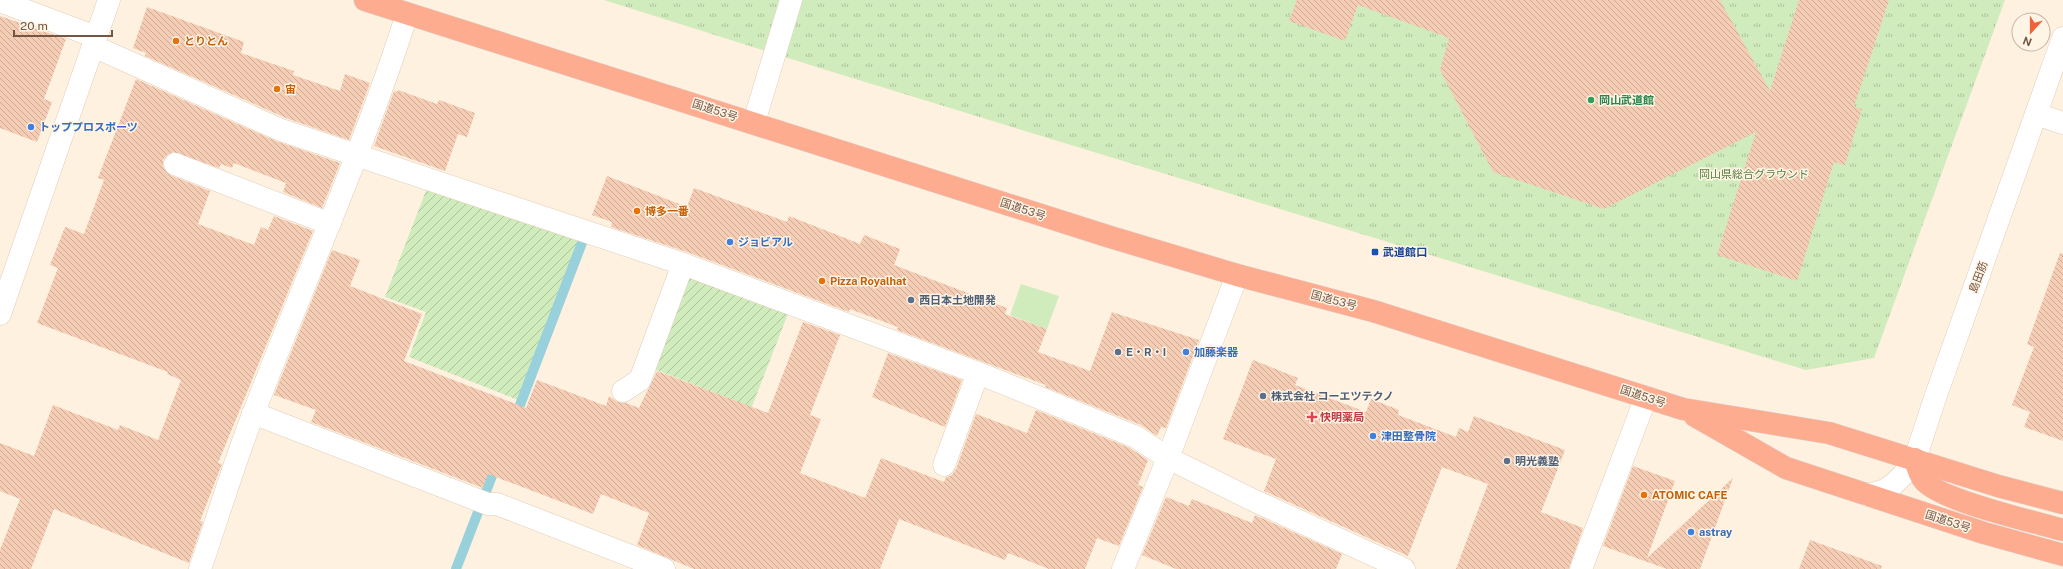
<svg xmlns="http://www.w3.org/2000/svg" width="2063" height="569" viewBox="0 0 2063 569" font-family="'Public Sans','Noto Sans JP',sans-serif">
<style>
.grass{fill:#d0ecbd}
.park{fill:url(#park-tufts)}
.garden{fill:url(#garden-furrows)}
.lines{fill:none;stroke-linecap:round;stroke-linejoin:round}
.stream{stroke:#98d1db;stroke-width:10}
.building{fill:url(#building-back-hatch)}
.minor-casing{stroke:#e2cdba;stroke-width:23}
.highway-casing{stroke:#ded6d2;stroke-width:23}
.minor{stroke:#fff;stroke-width:22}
.highway{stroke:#fdac90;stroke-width:22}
.food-dot{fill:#e8710a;stroke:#fff5e6;stroke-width:1.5}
.leisure-dot{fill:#2e9e5b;stroke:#fff5e6;stroke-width:1.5}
.shop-dot{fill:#3f7fe0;stroke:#fff5e6;stroke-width:1.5}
.transit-dot{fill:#1a4fb4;stroke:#fff5e6;stroke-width:1.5}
.service-dot{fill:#5c6f8a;stroke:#fff5e6;stroke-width:1.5}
.health-dot{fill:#e0444e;stroke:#fff5e6;stroke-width:1.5}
.labels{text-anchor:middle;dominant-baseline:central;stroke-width:3;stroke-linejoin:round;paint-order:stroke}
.food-label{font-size:11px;font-weight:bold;fill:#c56008;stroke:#fff5e6;text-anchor:start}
.leisure-label{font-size:11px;font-weight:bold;fill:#27864d;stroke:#fff5e6;text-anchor:start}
.street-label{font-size:11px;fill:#755645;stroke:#fff5e6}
.shop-label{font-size:11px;font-weight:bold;fill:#366cbe;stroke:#fff5e6;text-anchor:start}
.park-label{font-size:11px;fill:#507c3c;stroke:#fff5e6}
.transit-label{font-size:11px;font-weight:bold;fill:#164399;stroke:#fff5e6;text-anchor:start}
.service-label{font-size:11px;font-weight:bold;fill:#4e5e75;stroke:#fff5e6;text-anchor:start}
.health-label{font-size:11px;font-weight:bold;fill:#be3a42;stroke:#fff5e6;text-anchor:start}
</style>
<defs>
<pattern id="park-tufts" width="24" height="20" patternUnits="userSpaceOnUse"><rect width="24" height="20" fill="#d0ecbd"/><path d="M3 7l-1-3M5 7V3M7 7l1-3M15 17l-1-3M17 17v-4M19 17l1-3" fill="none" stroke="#adc29b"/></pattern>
<pattern id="garden-furrows" width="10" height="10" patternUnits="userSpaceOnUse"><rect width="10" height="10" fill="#d0ecbd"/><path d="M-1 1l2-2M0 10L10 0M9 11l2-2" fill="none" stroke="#adc29b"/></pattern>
<pattern id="building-back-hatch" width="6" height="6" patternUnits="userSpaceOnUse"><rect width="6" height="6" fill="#f5cdb4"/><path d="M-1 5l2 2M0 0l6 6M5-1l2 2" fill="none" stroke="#cba994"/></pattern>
</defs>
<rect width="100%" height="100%" fill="#fef1df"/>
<polygon class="grass" points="1021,284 1059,296 1047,329 1010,315"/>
<polygon class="park" points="604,0 2005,0 1874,358 1806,370 826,70"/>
<g class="garden">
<polygon points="427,188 579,241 518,400 409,357 426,312 385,297"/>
<polygon points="691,273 789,311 724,479 733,400 654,369"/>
</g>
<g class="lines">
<g class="stream">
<polyline points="515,418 585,235"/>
<polyline points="456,569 497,463"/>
</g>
</g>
<g class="building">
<polygon points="1297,0 1720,0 1770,91 1799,0 1889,0 1854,107 1862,109 1845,165 1834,162 1797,281 1717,255 1756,132 1604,209 1493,172 1440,70 1449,38 1358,5 1345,41 1289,21"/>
<polygon points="147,7 244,42 241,53 294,71 293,75 340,91 345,74 370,83 349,140 286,118 145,56 146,53 133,48"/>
<polygon points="0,16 66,39 44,99 52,102 37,142 0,128"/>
<polygon points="136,79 276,141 340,163 322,208 283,192 286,183 234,163 232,168 221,164 219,168 173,152 167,155 163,160 163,166 166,172 170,175 210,191 198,224 254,245 261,227 268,230 274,216 313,231 218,463 222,464 200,521 203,522 189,563 54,509 31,569 0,569 0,550 20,499 0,491 0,443 34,456 53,405 118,430 120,425 158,440 181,380 167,374 168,372 37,323 58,268 50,265 65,227 84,234 104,180 98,178"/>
<polygon points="398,90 437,104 439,100 475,113 467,137 458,134 445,171 374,146 394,91 397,92"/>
<polygon points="607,176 687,207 694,188 787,222 789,216 860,244 864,235 900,249 894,265 1007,308 1005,314 1047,329 1038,352 1090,371 1112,312 1199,340 1166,428 1161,427 1157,436 1141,425 1045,387 1046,385 897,330 898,327 850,309 849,312 687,252 611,227 612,222 592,215"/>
<polygon points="332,250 360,260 350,286 422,314 404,361 526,408 537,380 606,406 609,396 618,402 626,403 639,408 657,371 768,413 803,322 840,335 810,415 821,419 800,473 865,498 881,458 944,482 946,477 952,475 956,469 976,414 1027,433 1036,410 1130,448 1148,460 1138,485 1143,487 1119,546 1097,538 1085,569 1049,569 1008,553 1005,560 899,519 880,569 694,569 637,545 649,513 601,494 593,514 488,474 483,488 311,422 316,410 274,395"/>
<polygon points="2060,253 2063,254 2063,441 2024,427 2030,412 2012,405 2034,347 2027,344"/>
<polygon points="888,353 962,380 945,427 872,397"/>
<polygon points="1253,360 1298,378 1295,385 1366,412 1371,399 1399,410 1398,415 1456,437 1459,428 1468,432 1474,416 1565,450 1541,512 1583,528 1569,569 1456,569 1488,484 1442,467 1408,556 1264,491 1276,459 1223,439"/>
<polygon points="1633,466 1675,481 1647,558 1733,478 1700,569 1667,569 1603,546"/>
<polygon points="1166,497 1189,506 1192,499 1252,523 1255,515 1342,554 1336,569 1176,569 1142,555"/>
<polygon points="1810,540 1882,566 1881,569 1799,569"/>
</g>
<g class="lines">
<defs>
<g id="minor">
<polyline points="0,1 96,37"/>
<polyline points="93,46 281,130 683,264 978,373 1136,437 1168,458 1255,501 1404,569"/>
<polyline points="2036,114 2063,123"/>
<polyline points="754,122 791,0"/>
<polyline points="175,164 330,224"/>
<polyline points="0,314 109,0"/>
<polyline points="623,391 640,380 683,264"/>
<polyline points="253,413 488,504 497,504 664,569"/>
<polyline points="944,465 978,373"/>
<polyline points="1867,495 1883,491 1894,484 1903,475 1915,459 1935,398 2063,38"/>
<path d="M 200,569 C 218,517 234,463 254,412 C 305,279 364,149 407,14"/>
<polyline points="1123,569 1168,458 1237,275"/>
<polyline points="1581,569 1646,397"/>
</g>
<g id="highway">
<polyline points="365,0 1107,236 1237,275 1373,311 1683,409 1829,433 1998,486 2063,503"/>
<polyline points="1695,416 1786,468 1984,533 2063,555"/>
<path d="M 1915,459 C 1917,466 1919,474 1923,479 C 1936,500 2036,522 2063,530"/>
</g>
</defs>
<use href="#minor" class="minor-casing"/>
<use href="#highway" class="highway-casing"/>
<use href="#minor" class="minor"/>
<use href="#highway" class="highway"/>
</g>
<g class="food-dot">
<circle cx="176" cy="41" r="4"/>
<circle cx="277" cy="89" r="4"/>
<circle cx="637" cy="211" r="4"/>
<circle cx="822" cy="281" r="4"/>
<circle cx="1644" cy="495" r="4"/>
</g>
<circle class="leisure-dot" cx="1591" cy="100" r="4"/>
<g class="shop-dot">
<circle cx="31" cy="127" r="4"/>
<circle cx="730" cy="242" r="4"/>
<circle cx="1186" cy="352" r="4"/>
<circle cx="1373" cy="436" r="4"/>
<circle cx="1691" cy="532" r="4"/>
</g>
<rect class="transit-dot" x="1371" y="248" width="8" height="8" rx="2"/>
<g class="service-dot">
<circle cx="911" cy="300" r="4"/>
<circle cx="1118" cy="352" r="4"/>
<circle cx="1263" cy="396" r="4"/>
<circle cx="1507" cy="461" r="4"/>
</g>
<path class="health-dot" d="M1310 411h4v4h4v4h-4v4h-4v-4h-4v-4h4z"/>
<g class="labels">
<g class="food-label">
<text x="184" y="41">とりとん</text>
<text x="285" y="89">宙</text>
<text x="645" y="211">博多一番</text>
<text x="830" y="281">Pizza Royalhat</text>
<text x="1652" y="495">ATOMIC CAFE</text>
</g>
<g class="leisure-label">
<text x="1599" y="100">岡山武道館</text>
</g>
<g class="street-label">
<text transform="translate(715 110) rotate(18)">国道53号</text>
<text transform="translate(1023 209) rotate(18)">国道53号</text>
<text transform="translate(1978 277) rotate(-70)">島田筋</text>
<text transform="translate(1334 300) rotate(15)">国道53号</text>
<text transform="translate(1643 396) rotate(18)">国道53号</text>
<text transform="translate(1948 521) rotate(18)">国道53号</text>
</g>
<g class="shop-label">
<text x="39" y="127">トッププロスポーツ</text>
<text x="738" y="242">ジョビアル</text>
<text x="1194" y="352">加藤楽器</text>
<text x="1381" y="436">津田整骨院</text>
<text x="1699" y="532">astray</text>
</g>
<g class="park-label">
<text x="1754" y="174">岡山県総合グラウンド</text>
</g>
<g class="transit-label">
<text x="1383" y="252">武道館口</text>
</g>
<g class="service-label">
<text x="919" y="300">西日本土地開発</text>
<text x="1126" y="352">E・R・I</text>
<text x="1271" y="396">株式会社 コーエツテクノ</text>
<text x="1515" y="461">明光義塾</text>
</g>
<g class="health-label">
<text x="1320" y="417">快明薬局</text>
</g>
</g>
<g transform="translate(2031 32) rotate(201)"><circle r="19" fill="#fff5e6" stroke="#c8b5a6"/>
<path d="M0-3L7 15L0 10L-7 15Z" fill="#f1613a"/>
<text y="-6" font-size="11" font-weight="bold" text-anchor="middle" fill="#755645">N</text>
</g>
<path d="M14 30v6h98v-6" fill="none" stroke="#755645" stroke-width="2"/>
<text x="20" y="30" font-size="12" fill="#755645" stroke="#fff5e6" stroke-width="3" paint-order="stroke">20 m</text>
</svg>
